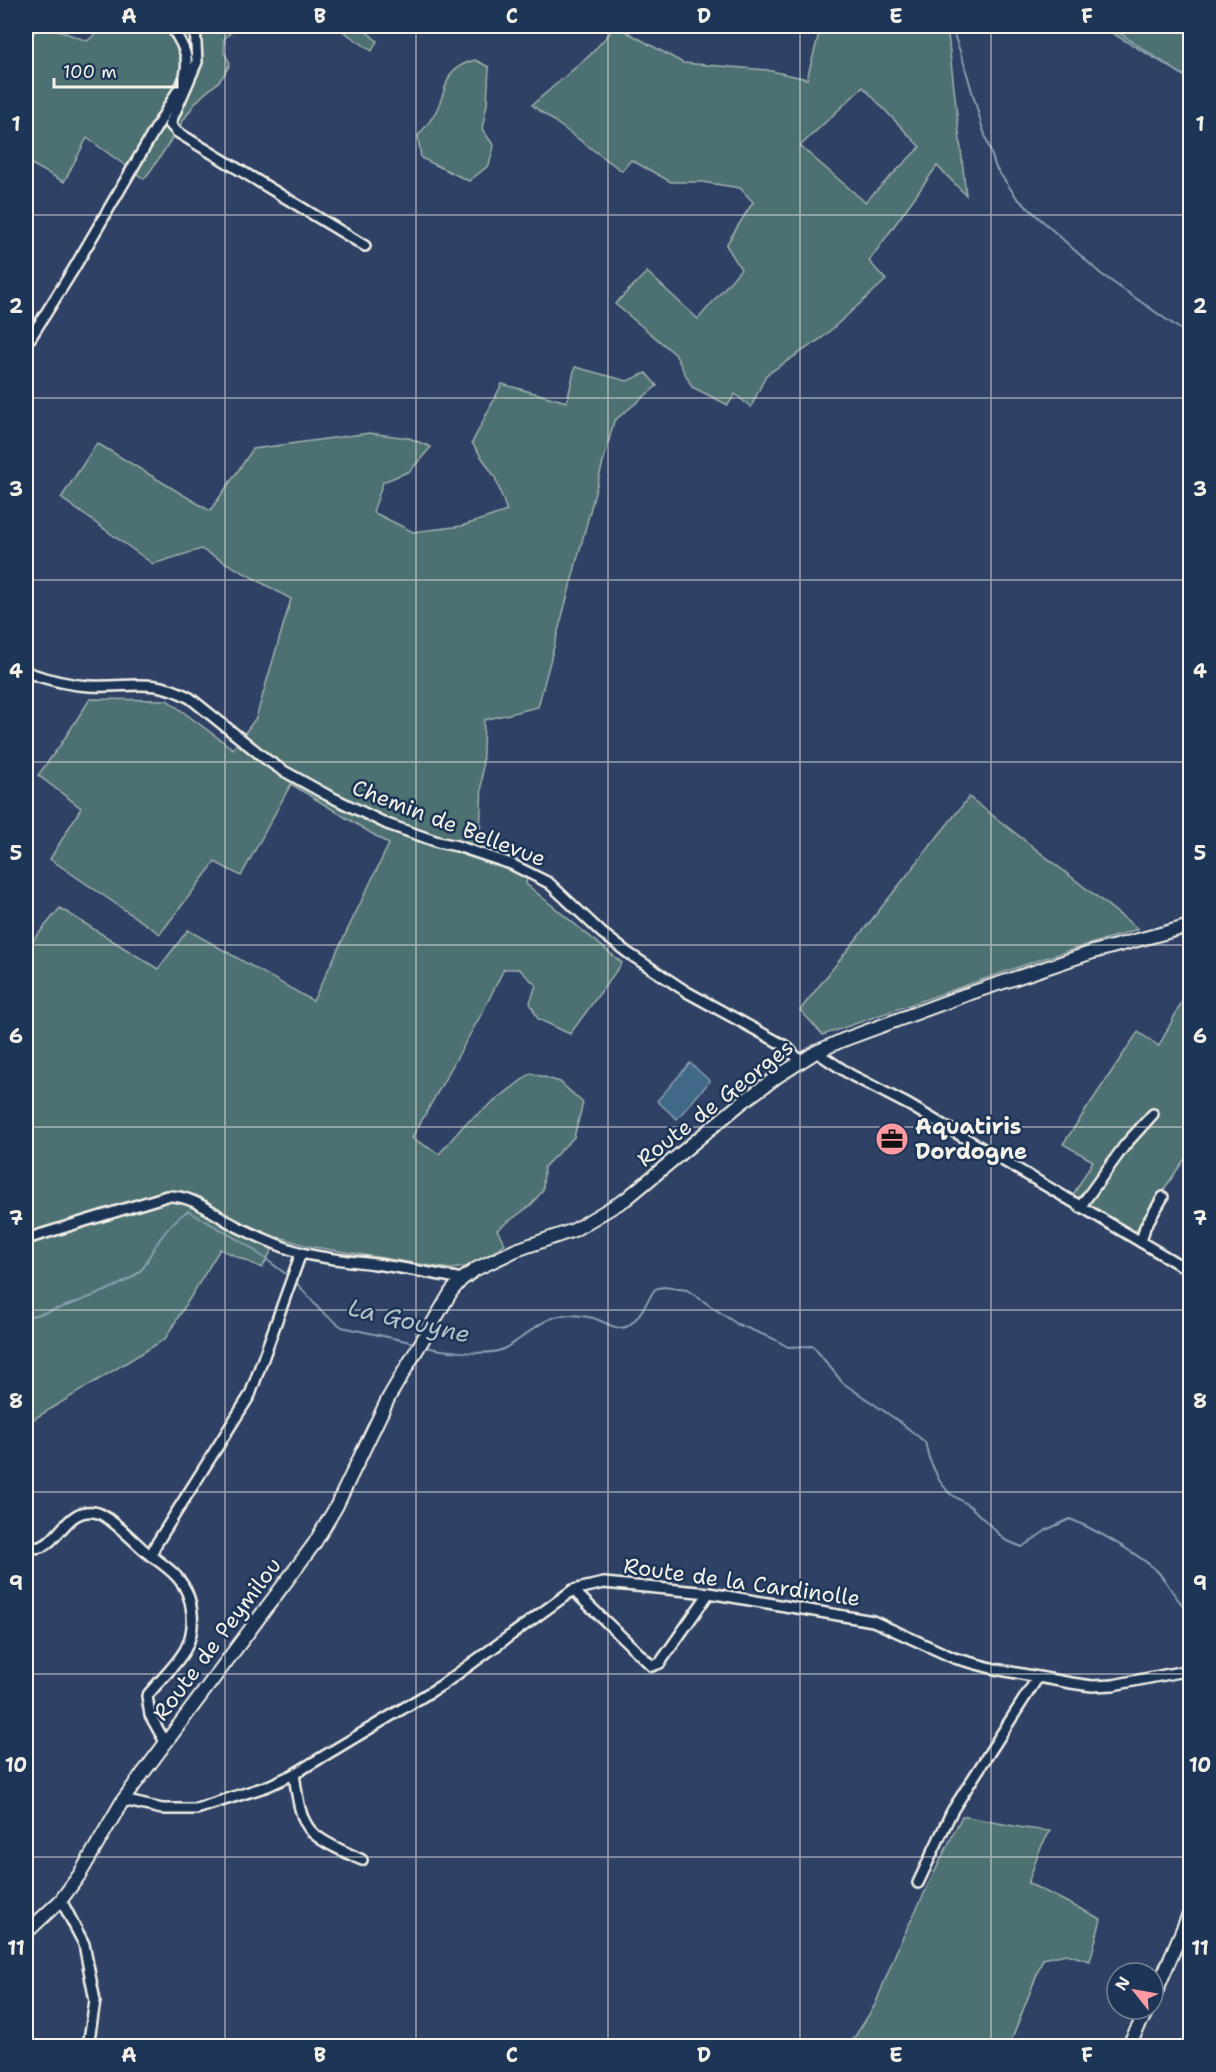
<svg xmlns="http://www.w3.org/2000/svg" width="1216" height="2072" viewBox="0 0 1216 2072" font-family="'Shantell Sans',sans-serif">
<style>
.green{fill:#4d7072;stroke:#a0b0ad;stroke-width:1.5;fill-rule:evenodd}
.water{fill:#3f6787;stroke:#879eae;stroke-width:1.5}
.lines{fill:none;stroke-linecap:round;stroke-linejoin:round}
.stream{stroke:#879eae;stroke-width:2}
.street-casing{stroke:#f4f1e8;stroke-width:14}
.secondary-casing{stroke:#f4f1e8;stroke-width:16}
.street{stroke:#1d3557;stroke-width:9}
.secondary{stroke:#1d3557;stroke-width:12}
.grid{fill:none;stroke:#f4f1e8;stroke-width:1.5;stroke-opacity:0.55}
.labels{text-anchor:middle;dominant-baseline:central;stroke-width:5;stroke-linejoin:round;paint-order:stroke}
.street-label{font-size:22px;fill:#f4f1e8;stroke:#1d3557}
.poi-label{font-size:22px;font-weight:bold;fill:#f4f1e8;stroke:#1d3557;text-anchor:start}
.water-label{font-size:24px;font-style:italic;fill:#b5c1c6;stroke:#1d3557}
.neatline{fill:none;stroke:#f4f1e8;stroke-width:2}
.grid-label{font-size:20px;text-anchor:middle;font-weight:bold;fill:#f4f1e8}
</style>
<rect width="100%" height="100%" fill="#2f4266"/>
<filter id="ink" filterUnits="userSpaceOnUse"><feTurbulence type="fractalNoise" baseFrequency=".0167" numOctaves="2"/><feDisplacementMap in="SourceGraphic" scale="12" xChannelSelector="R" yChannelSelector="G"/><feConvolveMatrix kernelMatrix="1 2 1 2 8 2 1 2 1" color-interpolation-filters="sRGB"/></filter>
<g filter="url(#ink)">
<g class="green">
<path d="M 38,26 L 47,26 L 87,41 L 105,26 L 238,26 L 224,39 L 224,52 L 230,63 C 220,88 207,87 194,105 C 176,129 163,156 144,179 L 87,138 L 64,182 L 26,161 L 26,46 Z"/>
<polygon points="327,26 360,26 377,41 372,51 338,28"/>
<path d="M 616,26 L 683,63 L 767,70 L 807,79 L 821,26 L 947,26 L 966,195 L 937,166 L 869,261 L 886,280 L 822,338 L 766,375 L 751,407 L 735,394 L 728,405 L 692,387 L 675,354 L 615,304 L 647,272 L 698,319 L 741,269 L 726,245 L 753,202 L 740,188 L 702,182 L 671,182 L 631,160 L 622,171 L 532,105 L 590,55 ZM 863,87 L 920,147 L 865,202 L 800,146 Z"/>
<polygon points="1100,26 1190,26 1190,79"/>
<path d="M 475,60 L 489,67 L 487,104 L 482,129 L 494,146 L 489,165 L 469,181 L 421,158 L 418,136 C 424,128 433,119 437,109 C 450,83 442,69 475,60 Z"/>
<polygon points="575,367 627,381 646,373 657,386 614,421 538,707 484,720 480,838 528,871 526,884 622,963 570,1034 538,1019 530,1003 536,985 519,969 504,969 482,1013 412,1138 439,1154 465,1124 531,1073 560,1082 583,1103 574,1137 544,1167 543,1190 531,1205 497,1230 505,1244 472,1266 451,1269 308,1246 279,1237 262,1268 220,1249 165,1339 26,1424 26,944 30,944 60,908 158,969 188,930 313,1001 389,844 291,784 241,876 215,862 160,934 50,859 81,808 38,775 59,747 90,699 167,700 233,749 256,718 291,599 201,549 153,564 61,498 97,443 210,511 253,449 369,433 409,438 431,447 410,471 383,482 373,512 413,532 462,526 507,511 495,477 472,443 502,384 567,402"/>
<polygon points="969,797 1138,929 1036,961 823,1035 800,1010"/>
<polygon points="1190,986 1190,1151 1135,1232 1073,1195 1093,1161 1063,1144 1138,1032 1159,1046"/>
<polygon points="962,1816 1024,1828 1050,1831 1040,1849 1028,1883 1101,1919 1090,1961 1066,1954 1043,1959 1009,2046 849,2046 875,2005 899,1945"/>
</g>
<polygon class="water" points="690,1063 710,1081 677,1119 657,1101"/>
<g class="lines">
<g class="stream">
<polyline points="951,26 963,60 982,126 996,168 1017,198 1101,274 1190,336"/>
<polyline points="1109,26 1190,80"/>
<polyline points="295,1281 321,1311 342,1327 415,1343"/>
<path d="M 26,1317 C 49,1313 127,1287 142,1269 C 146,1265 148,1258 151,1253 C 160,1238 172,1220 188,1211 L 247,1245 L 290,1277"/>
<path d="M 423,1346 C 439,1351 485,1356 501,1350 C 523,1341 540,1317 565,1315 C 573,1315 585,1316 593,1318 C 604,1321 617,1332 628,1326 C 640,1318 647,1301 655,1289 L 663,1287 L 687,1290 L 737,1324 L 774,1339 L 788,1347 L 813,1346 L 843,1383 L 900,1422 L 925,1442 L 929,1458 L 939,1480 L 949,1493 L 970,1506 L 1005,1540 L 1022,1547 L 1048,1529 L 1070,1519 C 1096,1530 1133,1551 1155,1569 C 1169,1582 1175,1601 1190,1612"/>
</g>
<defs>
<g id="street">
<polyline points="195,26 197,62 170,124 177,132 365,246"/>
<path d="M 26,342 L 31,337 L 73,270 L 184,80 C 191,57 183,45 171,26"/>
<path d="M 26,672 C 46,679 68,685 90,686 C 130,688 152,677 190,698 L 267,760 L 282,770 L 327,795 L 387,824 L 438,842 L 457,846 L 511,864 L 549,883 L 602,933 L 628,953 L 687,992 L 787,1047 L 800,1061"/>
<polyline points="816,1052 851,1075 909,1105 1190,1271"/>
<polyline points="1080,1207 1125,1145 1153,1114"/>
<path d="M 26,1239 L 167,1196 C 195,1195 214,1215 238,1227 C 259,1237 280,1247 302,1253 C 326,1259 351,1261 375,1264 C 403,1268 430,1273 457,1278 L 461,1280"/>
<polyline points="1141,1242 1145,1227 1163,1197"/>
<path d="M 26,1546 C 58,1558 62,1503 98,1513 C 109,1516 135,1542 145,1551 C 155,1559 168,1567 177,1577 C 194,1595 197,1628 185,1650 C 175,1667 159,1681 147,1696 L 150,1715 L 165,1742"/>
<polyline points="151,1556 155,1546 250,1395 301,1253"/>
<polyline points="573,1590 652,1666 660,1663 709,1593"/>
<path d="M 294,1774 C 297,1792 298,1817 312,1832 C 324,1844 346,1852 362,1860"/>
<polyline points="123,1800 162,1809 196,1809 268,1786 294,1774 442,1685 573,1590 604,1583 709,1593 873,1621 954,1658 995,1669 1071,1683 1092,1686 1113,1685 1190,1670"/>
<polyline points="918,1883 952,1811 1038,1677"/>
<polyline points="61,1900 84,1944 95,2001 88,2046"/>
</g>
<g id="secondary">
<polyline points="26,1933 61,1900 80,1874 123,1800 314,1544 336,1507 389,1397 451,1292 461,1280 476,1269 516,1250 574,1230 626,1199 740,1104 778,1076 816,1052 843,1040 965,995 1093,952 1190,926"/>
<polyline points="1153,1999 1190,1912"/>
<polyline points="1128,2046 1148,2009"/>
</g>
</defs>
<use href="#street" class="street-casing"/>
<use href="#secondary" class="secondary-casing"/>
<use href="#street" class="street"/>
<use href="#secondary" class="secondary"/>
</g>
</g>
<path class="grid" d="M 225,26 L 225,2046M 416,26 L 416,2046M 608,26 L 608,2046M 800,26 L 800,2046M 991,26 L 991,2046M 26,215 L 1190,215M 26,398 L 1190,398M 26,580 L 1190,580M 26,762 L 1190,762M 26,945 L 1190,945M 26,1127 L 1190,1127M 26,1310 L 1190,1310M 26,1492 L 1190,1492M 26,1674 L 1190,1674M 26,1857 L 1190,1857"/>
<defs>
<symbol id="office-disc" viewBox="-11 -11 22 22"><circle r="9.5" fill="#ff9aa2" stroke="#1d3557"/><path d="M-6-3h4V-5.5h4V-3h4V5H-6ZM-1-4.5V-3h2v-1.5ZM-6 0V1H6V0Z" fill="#111"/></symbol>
</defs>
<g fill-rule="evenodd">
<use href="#office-disc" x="873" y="1120" width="38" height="38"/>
</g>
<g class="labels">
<g class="street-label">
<text transform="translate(449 823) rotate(21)">Chemin de Bellevue</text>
<text transform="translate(715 1103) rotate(-38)">Route de Georges</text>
<text transform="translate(742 1582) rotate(8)">Route de la Cardinolle</text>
<text transform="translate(217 1639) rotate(-53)">Route de Peymilou</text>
</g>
<g class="poi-label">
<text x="915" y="1126">Aquatiris<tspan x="915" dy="25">Dordogne</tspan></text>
</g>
<g class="water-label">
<text transform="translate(409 1321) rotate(13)">La Gouyne</text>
</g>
</g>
<rect width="1216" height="2072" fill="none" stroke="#1d3557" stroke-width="66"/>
<g transform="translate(1135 1991) rotate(301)"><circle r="28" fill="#1d3557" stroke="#738091" stroke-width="1.5"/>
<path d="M0-4.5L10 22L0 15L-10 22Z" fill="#ff9aa2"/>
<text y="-9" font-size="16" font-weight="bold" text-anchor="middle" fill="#f4f1e8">N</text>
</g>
<path d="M54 78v9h123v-9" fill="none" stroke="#f4f1e8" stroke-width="3"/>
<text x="63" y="78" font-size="18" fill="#f4f1e8" stroke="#1d3557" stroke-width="4.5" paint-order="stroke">100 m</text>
<rect x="33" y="33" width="1150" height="2006" class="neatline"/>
<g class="grid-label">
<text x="129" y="23">A</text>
<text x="320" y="23">B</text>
<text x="512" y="23">C</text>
<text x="704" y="23">D</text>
<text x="896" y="23">E</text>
<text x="1087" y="23">F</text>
<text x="16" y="131">1</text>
<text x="1200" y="131">1</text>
<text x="16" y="313">2</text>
<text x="1200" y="313">2</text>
<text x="16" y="496">3</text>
<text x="1200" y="496">3</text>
<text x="16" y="678">4</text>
<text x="1200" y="678">4</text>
<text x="16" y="860">5</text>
<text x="1200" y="860">5</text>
<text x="16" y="1043">6</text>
<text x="1200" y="1043">6</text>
<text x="16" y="1225">7</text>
<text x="1200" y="1225">7</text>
<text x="16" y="1408">8</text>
<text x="1200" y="1408">8</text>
<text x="16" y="1590">9</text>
<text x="1200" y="1590">9</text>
<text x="16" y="1772">10</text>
<text x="1200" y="1772">10</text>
<text x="16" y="1955">11</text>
<text x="1200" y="1955">11</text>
<text x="129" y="2062">A</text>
<text x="320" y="2062">B</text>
<text x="512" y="2062">C</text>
<text x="704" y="2062">D</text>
<text x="896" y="2062">E</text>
<text x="1087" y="2062">F</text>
</g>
</svg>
